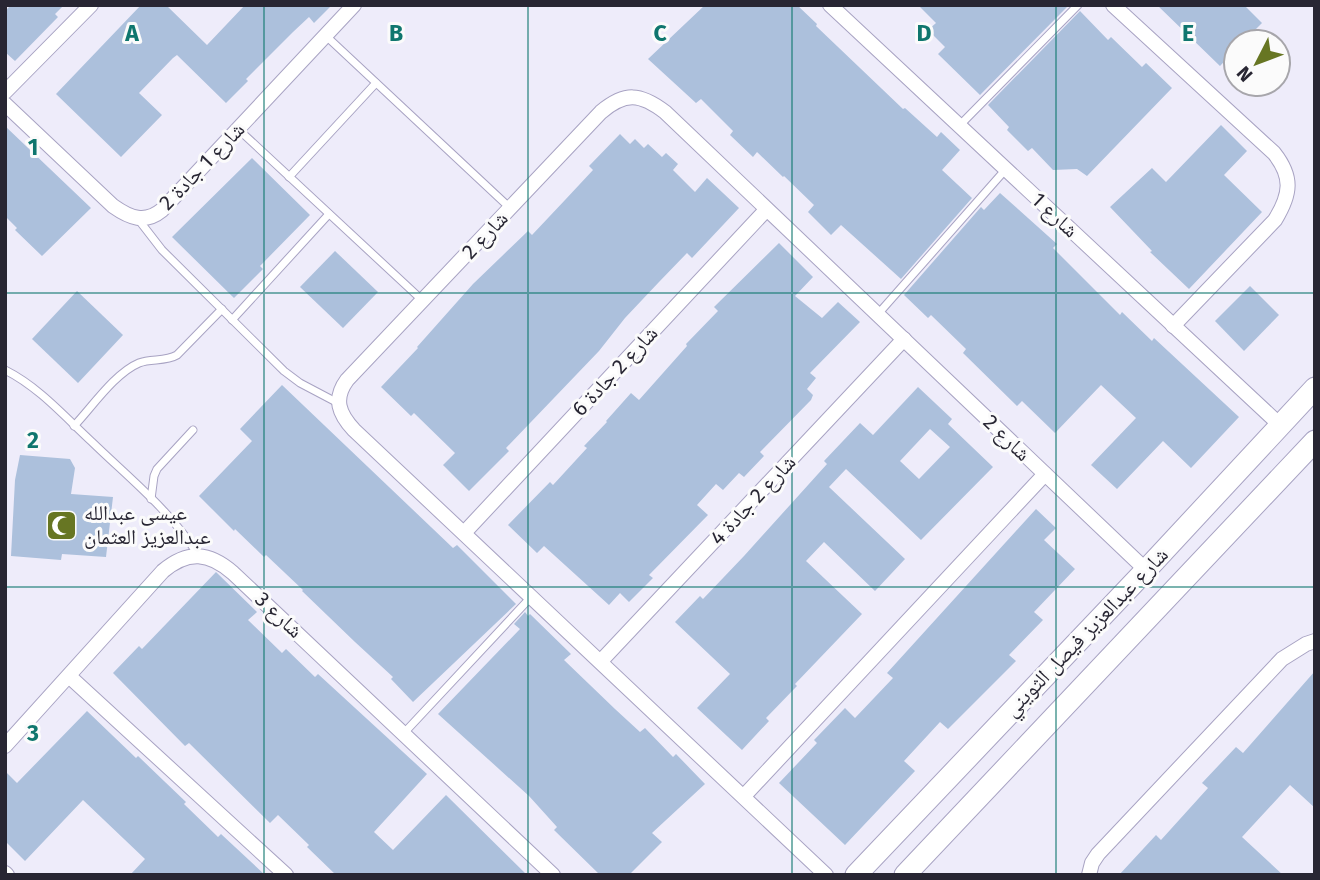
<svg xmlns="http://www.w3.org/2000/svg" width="1320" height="880" viewBox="0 0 1320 880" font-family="'Fira Sans','Noto Naskh Arabic',sans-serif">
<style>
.building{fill:#acc0dc;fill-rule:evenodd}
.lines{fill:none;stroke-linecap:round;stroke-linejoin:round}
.lane-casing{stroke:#a8a3c3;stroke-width:9}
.street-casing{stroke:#a8a3c3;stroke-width:16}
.secondary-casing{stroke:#a8a3c3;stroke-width:23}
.lane{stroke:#fff;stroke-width:7}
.street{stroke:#fff;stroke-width:14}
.secondary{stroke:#fff;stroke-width:21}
.grid{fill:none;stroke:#0f766e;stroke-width:2;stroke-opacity:0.55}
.labels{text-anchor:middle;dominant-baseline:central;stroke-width:6;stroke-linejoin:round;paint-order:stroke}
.street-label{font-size:21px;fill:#282633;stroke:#fbfbfb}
.poi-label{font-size:21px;fill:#282633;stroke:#fbfbfb;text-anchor:start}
.grid-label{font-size:23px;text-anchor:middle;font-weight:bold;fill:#0f766e;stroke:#fbfbfb;stroke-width:6;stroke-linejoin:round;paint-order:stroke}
</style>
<rect width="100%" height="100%" fill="#eeecfa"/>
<g class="building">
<polygon points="11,5 64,5 55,14 58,17 15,61 5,52 5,11"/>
<polygon points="141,5 166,5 207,45 245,5 332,5 314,23 309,17 293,32 246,79 248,81 226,103 177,55 173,58 139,93 162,115 121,157 56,94"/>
<polygon points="705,5 797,5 817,24 816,26 903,109 905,108 937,137 941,132 960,150 942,170 972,198 901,279 841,225 831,235 808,212 814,205 784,176 783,177 757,152 753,157 730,135 733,131 701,99 696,103 648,59"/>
<polygon points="918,5 1069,5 980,95 938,54 945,47 928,30 936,23"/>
<polygon points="1157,5 1244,5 1262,23 1243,42 1236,42 1236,49 1220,66"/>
<polygon points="1080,11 1108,40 1111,37 1142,67 1146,63 1172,88 1087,176 1077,169 1053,170 1032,148 1028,151 1007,130 1009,127 988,105"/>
<polygon points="1221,125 1247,151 1224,175 1262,212 1189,289 1150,252 1152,251 1110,207 1152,168 1166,182"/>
<polygon points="5,126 91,208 42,256 15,230 17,228 5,216"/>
<polygon points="620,134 630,144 635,139 644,148 648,144 662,157 666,153 678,164 673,170 695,192 707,178 739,208 692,258 687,253 659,282 625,318 599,351 506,448 509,451 469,491 443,465 455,453 414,413 411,416 381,387 418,348 417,347 473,284 528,231 532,235 565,200 593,170 589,166"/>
<polygon points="252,158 310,215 260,266 263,269 234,298 172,237"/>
<polygon points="1000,193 1057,244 1053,248 1120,315 1122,312 1152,341 1154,338 1239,417 1191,468 1163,441 1117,489 1091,465 1136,418 1101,385 1055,433 1022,401 1017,406 963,353 966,349 931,315 928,318 904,295 981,207 984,210"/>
<polygon points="779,243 813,277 795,296 822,318 838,302 860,322 810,373 816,378 807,389 813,395 811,400 760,452 764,456 744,477 739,473 723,490 716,484 697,505 708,515 649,575 653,578 629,602 620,593 609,605 544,546 537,553 508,525 550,482 553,485 587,448 584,446 607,422 606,421 631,393 639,400 687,346 686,344 718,311 714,307"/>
<polygon points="335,251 378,292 343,328 300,287"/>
<polygon points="1250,286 1279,315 1244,351 1215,321"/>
<polygon points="77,291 123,335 78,383 32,339"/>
<polygon points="282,385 453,548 457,545 516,604 413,702 391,679 393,677 355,642 302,591 303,590 266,555 264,557 235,529 234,531 199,496 252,441 240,429"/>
<path d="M 918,387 L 952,419 L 948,424 L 993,467 L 921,540 L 846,469 L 829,487 L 905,559 L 875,591 L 824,542 L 806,561 L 862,614 L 795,684 L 797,686 L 766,718 L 769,721 L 742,750 L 697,708 L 730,674 L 675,622 L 700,596 L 703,599 L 744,556 L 827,464 L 824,461 L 860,423 L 873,435 ZM 930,429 L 950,447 L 919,479 L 900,461 Z"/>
<polygon points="20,455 70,459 75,468 71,494 113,497 106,557 62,554 61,560 11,556 15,480"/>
<polygon points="1036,509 1056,528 1044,540 1075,569 1034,612 1043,620 1009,655 1016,661 948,729 940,722 904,761 915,771 845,845 779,783 817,743 814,740 845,708 855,718 893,678 887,673"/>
<polygon points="216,572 257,612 248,620 282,653 286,649 315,677 318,674 427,774 374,832 393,850 446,795 527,875 336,875 307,847 309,845 278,815 270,823 189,743 185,746 113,673 139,646 142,649"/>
<polygon points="525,612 528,616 530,614 571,654 564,660 615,709 640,732 645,728 673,757 676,754 705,784 652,833 662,842 629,875 600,875 554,830 557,827 529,796 438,714 520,629 514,624"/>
<polygon points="1315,671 1315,808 1290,785 1242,837 1283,875 1119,875 1156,835 1161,840 1208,788 1202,783 1236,747 1243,753"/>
<polygon points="87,711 136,758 138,756 164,781 186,802 184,804 218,837 221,834 265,875 130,875 145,859 83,800 25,861 5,841 5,771 17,783"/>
</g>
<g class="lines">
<defs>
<g id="lane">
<polyline points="325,35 510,208"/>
<polyline points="960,125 1078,5"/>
<polyline points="238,129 422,300"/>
<polyline points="289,177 376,83"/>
<polyline points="138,219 162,250 284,371 300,383 338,403"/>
<polyline points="878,314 1006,169"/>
<polyline points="232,320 329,214"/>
<path d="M 5,370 C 39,387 65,417 92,442 C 129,478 171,511 198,555"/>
<path d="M 74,426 C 92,407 115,373 139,363 C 151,358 165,362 177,355 L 222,309"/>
<polyline points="151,499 154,476 157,469 193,430"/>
<polyline points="404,733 532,596"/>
</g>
<g id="street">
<polyline points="830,5 1280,425"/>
<path d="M 1113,5 L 1274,153 C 1293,177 1291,194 1275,220 L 1173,326"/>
<polyline points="5,92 91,5"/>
<path d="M 5,104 L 113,206 C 130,218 145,224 162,210 L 354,5"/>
<polyline points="464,533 766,210"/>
<polyline points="601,661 904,339"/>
<polyline points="70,677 286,875"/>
<path d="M 5,746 L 163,571 C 188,550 209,552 233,573 L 553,875"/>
<polyline points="744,796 1045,474"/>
<polyline points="5,873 7,875"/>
<path d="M 826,875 L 354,430 C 339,414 333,399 347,380 L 601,112 C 625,92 640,93 665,112 L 1146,570"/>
<polyline points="1089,875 1092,863 1098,854 1282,659 1306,644 1315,641"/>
</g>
<g id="secondary">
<polyline points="856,875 1146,570 1315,388"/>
<polyline points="905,875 1315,441"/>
</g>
</defs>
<use href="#lane" class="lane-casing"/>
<use href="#street" class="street-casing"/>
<use href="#secondary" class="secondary-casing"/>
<use href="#lane" class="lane"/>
<use href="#street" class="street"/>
<use href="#secondary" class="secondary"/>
</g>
<path class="grid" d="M 264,5 L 264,875M 528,5 L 528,875M 792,5 L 792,875M 1056,5 L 1056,875M 5,293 L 1315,293M 5,587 L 1315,587"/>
<defs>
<symbol id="mosque-square" viewBox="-11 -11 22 22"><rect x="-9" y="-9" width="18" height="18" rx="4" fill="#677623" stroke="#fbfbfb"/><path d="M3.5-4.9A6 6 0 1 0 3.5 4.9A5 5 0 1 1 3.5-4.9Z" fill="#fff"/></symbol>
</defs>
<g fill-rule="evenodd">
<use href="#mosque-square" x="44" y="508" width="35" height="35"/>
</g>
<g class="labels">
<g class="street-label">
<text transform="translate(202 166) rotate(-46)">شارع 1 جادة 2</text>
<text transform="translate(1055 215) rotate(43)">شارع 1</text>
<text transform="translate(485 235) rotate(-47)">شارع 2</text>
<text transform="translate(615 371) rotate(-47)">شارع 2 جادة 6</text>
<text transform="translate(1007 438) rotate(44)">شارع 2</text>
<text transform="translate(753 500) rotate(-47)">شارع 2 جادة 4</text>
<text transform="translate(279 615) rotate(43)">شارع 3</text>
<text transform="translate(1086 632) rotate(-46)">شارع عبدالعزيز فيصل الثويني</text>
</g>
<g class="poi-label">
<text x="84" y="513">عيسى عبدالله<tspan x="84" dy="24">عبدالعزيز العثمان</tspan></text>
</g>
</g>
<g class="grid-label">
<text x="132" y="41">A</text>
<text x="396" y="41">B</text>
<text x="660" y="41">C</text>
<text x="924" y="41">D</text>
<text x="1188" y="41">E</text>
<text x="33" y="155">1</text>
<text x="33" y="448">2</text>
<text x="33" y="741">3</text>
</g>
<rect width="1320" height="880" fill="none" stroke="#282633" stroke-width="14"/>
<g transform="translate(1257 63) rotate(228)"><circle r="33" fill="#fbfbfb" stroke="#a7a6ab" stroke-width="2"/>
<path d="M0-5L12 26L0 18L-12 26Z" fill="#677623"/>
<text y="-10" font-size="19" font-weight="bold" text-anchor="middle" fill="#282633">N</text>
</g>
</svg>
